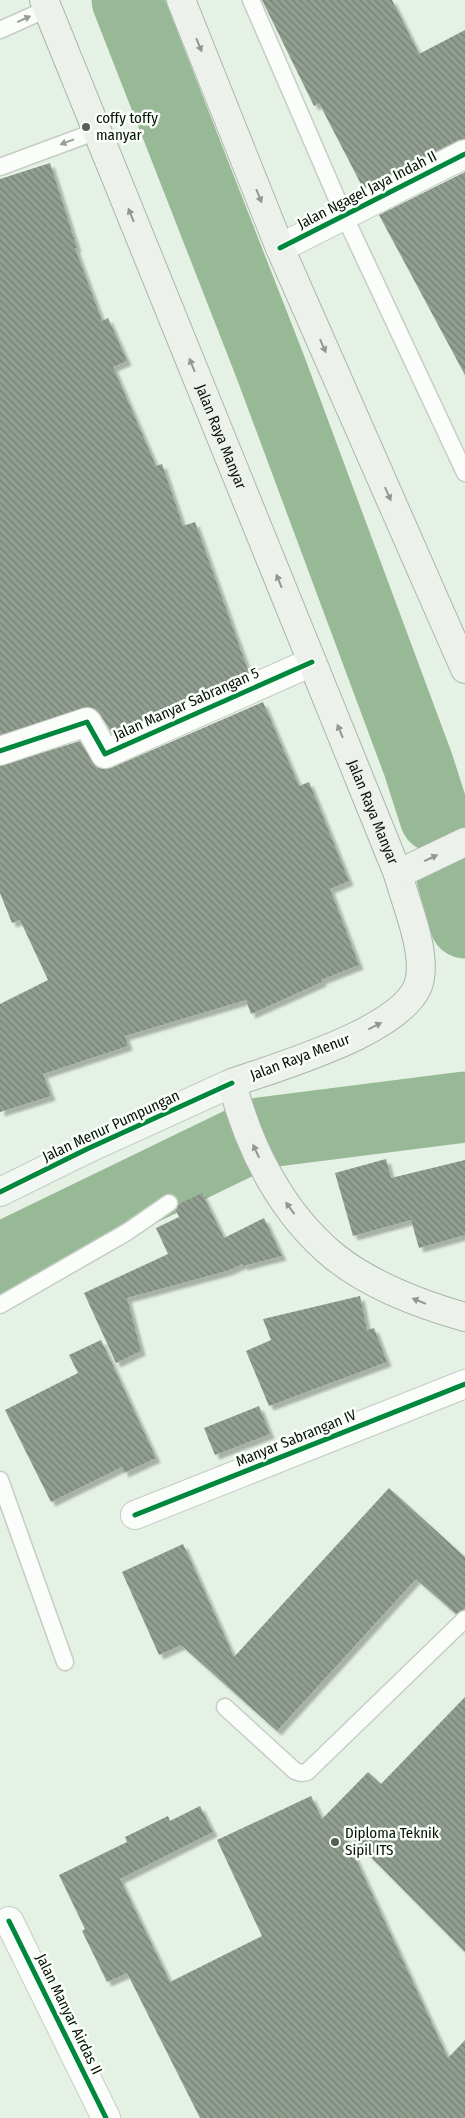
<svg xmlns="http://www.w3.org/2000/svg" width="465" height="2118" viewBox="0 0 465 2118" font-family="'Fira Sans Condensed',sans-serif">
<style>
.water{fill:#98b996}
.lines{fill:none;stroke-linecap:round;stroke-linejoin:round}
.river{stroke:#98b996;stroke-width:71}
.building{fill:url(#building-back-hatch);filter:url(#shadow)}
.lane-casing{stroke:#c4cec3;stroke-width:19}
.street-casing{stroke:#c4cec3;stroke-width:30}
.secondary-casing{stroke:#c4cec3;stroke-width:30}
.primary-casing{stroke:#a9b6a9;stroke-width:30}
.lane{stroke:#fbfdfb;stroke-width:16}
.street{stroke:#fbfdfb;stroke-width:28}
.secondary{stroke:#f3f7f3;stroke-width:28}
.primary{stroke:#ecf1ec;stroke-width:28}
.cycleway-casing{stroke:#fafffa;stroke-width:8}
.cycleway{stroke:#00873e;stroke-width:5}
.oneway{fill:#9a9e9a}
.oneway2{fill:#919791}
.poi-dot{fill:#555f55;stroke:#fafffa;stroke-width:2}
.labels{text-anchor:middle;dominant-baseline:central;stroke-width:5;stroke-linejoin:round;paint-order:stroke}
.poi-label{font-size:15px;fill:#081008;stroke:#fafffa;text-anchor:start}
.street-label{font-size:15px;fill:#081008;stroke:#fafffa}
</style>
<defs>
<pattern id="building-back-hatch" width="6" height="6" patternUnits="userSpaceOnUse" patternTransform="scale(1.25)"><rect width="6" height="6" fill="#919e90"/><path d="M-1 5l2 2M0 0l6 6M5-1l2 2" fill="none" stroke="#747f74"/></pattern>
<filter id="shadow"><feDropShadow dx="4.5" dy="4.5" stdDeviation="1" flood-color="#0004"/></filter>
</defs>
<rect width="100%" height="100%" fill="#e5f1e5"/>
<polygon class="water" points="465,1073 465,1137 295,1160 286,1105 372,1087"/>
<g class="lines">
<g class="river">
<polyline points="127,0 270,366 418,764 435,817"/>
<polyline points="452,877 465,923"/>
<polyline points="0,1259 260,1133 465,1107"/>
</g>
</g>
<g class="building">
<polygon points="262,0 392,0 419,54 465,30 465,139 458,140 363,188 319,103 314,106"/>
<polygon points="50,163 77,248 75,248 102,321 108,318 127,361 113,367 156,466 162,464 183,526 195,522 249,673 112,734 100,714 95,709 89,707 0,735 0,179"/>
<polygon points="465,172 465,375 379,215"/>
<polygon points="263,702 299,786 309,782 349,881 330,889 359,965 321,980 322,982 251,1014 246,1000 125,1036 128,1046 43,1074 51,1096 0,1112 0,1004 48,980 20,920 12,923 0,893 0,766 80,741 96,767 103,769 111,768"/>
<polygon points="386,1159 391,1178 465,1160 465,1235 419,1248 411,1220 353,1236 335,1173"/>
<polygon points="202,1193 224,1238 264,1218 282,1256 243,1266 243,1264 227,1271 127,1298 141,1351 116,1363 84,1293 168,1254 156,1228 179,1217 176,1210 179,1204"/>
<polygon points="360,1296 367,1330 374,1328 387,1362 269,1406 246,1351 271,1340 263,1319"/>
<polygon points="101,1340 156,1458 124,1473 122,1467 51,1502 5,1410 78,1373 69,1355"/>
<polygon points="259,1406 270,1434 215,1455 204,1428"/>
<polygon points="389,1488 465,1557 465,1609 456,1614 416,1579 277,1731 181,1645 159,1655 122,1572 183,1544 234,1657"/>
<polygon points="465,1697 465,1952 341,1827 448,2058 465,2040 465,2118 200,2118 127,1973 107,1982 82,1931 85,1929 59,1875 127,1842 125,1837 168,1816 170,1821 200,1806 213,1832 120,1879 170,1982 262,1936 217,1840 311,1796 322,1819 368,1772 381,1784"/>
</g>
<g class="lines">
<defs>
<g id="lane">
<polyline points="251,0 344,215 465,473"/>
<polyline points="0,30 47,9"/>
<polyline points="0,167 97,131"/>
<polyline points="0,1305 127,1232 169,1203"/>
<polyline points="0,1480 65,1662"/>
<polyline points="225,1707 295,1771 301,1773 307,1772 465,1619"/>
</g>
<g id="street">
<polyline points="280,248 465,154"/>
<polyline points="0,751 87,722 105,754 312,662"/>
<polyline points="135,1515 465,1384"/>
<polyline points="9,1921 106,2118"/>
</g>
<polyline id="secondary" points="0,1192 87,1149 232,1083"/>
<g id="primary">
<path id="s1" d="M 44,0 L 398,874 C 406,904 425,947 420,978 C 413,1029 276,1067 232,1083 C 249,1148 281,1213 335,1257 C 370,1285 422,1305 465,1317"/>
<polyline points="181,0 280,248 465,669"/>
<polyline points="398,874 465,842"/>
</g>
</defs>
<use href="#lane" class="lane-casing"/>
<use href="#street" class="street-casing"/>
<use href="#secondary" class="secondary-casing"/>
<use href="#primary" class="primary-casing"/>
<use href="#lane" class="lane"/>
<use href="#street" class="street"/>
<use href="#secondary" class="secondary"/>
<use href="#primary" class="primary"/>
<defs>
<g id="cycleway">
<polyline points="280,248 465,154"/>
<polyline points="0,751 87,722 105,754 312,662"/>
<polyline points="0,1192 87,1149 232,1083"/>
<polyline points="135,1515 465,1384"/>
<polyline points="9,1921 106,2118"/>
</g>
</defs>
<use href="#cycleway" class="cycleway-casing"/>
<use href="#cycleway" class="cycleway"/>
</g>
<defs><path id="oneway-solid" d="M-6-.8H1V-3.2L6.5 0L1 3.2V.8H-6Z" transform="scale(1.25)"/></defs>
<g class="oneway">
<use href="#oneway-solid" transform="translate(24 19) rotate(-24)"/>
<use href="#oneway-solid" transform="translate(67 142) rotate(160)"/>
</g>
<g class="oneway2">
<use href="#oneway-solid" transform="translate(199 45) rotate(68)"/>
<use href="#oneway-solid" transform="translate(259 196) rotate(68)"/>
<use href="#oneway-solid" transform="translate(131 215) rotate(-112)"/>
<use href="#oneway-solid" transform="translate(323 346) rotate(66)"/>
<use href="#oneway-solid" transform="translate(192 365) rotate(-112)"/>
<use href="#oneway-solid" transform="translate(388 494) rotate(66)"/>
<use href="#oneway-solid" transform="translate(279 581) rotate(-112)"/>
<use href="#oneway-solid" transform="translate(340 731) rotate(-112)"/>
<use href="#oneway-solid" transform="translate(431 858) rotate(-25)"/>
<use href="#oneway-solid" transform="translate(375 1026) rotate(-27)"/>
<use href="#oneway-solid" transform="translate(256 1151) rotate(-115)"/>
<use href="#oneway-solid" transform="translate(290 1208) rotate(-126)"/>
<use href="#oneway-solid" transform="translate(419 1301) rotate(-158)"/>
</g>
<g class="poi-dot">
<circle cx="86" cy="127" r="5"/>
<circle cx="335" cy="1842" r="5"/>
</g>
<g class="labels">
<g class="poi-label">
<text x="96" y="118">coffy toffy<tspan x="96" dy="17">manyar</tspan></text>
<text x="345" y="1833">Diploma Teknik<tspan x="345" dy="17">Sipil ITS</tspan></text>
</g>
<g class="street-label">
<text transform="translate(367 190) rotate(-27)">Jalan Ngagel Jaya Indah II</text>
<text stroke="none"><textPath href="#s1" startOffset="471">Jalan Raya Manyar</textPath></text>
<text transform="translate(186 704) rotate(-24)">Jalan Manyar Sabrangan 5</text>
<text stroke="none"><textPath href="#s1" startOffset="876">Jalan Raya Manyar</textPath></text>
<text transform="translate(300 1057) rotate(-21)">Jalan Raya Menur</text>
<text transform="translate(111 1126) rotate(-25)">Jalan Menur Pumpungan</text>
<text transform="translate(296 1438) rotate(-22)">Manyar Sabrangan IV</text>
<text transform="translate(69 2014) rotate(64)">Jalan Manyar Airdas II</text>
</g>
</g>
</svg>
